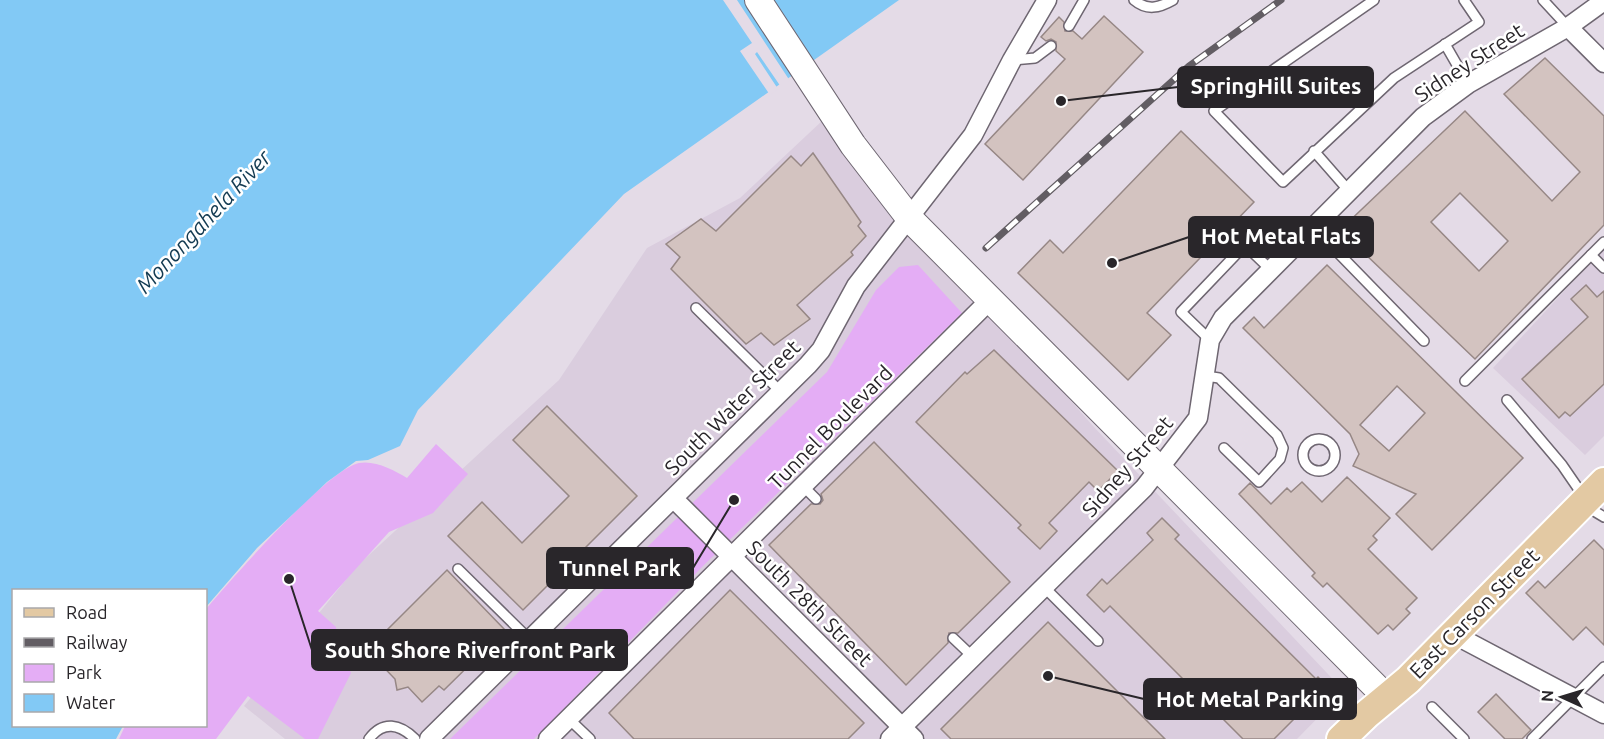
<svg xmlns="http://www.w3.org/2000/svg" width="1604" height="739" viewBox="0 0 1604 739" font-family="Ubuntu,sans-serif">
<style>
.built{fill:#dacdde}
.green{fill:#e4adf5}
.water{fill:#82c9f5}
.pier{fill:#e4dbe7}
.building{fill:#d3c3c0;stroke:#968785;stroke-width:1.5;fill-rule:evenodd}
.lines{fill:none;stroke-linecap:round;stroke-linejoin:round}
.service-casing{stroke:#6e6671;stroke-width:12}
.minor-casing{stroke:#6e6671;stroke-width:21}
.secondary-casing{stroke:#6e6671;stroke-width:28}
.primary-casing{stroke:#fff;stroke-width:32}
.service{stroke:#fff;stroke-width:9}
.minor{stroke:#fff;stroke-width:18}
.secondary{stroke:#fff;stroke-width:26}
.primary{stroke:#e3c9a3;stroke-width:28}
.rail-casing{stroke:#625d63;stroke-width:7}
.rail{stroke:#fff;stroke-width:4.5;stroke-dasharray:14;stroke-linecap:butt}
.labels{text-anchor:middle;dominant-baseline:central;stroke-width:5;stroke-linejoin:round;paint-order:stroke}
.street-label{font-size:21px;fill:#29262a;stroke:#fff}
.water-label{font-size:22px;font-style:italic;fill:#133b52;stroke:#fff}
.leader{fill:none;stroke:#29262a;stroke-width:2}
.callout-dot{fill:#29262a;stroke:#fff;stroke-width:2}
.callout{fill:#29262a;stroke:#29262a;stroke-width:2}
.callout-label{font-size:22px;text-anchor:middle;font-weight:bold;fill:#fff}
</style>
<rect width="100%" height="100%" fill="#e4dbe7"/>
<g class="built">
<polygon points="823,120 1093,426 1344,691 1297,739 285,739 244,706 357,566 559,380 647,248 740,198"/>
<polygon points="1604,248 1604,436 1585,455 1493,368"/>
</g>
<g class="green">
<polygon points="918,265 962,313 705,564 534,739 450,739 827,372 876,290 899,267"/>
<path d="M 436,444 L 468,474 L 433,513 L 389,532 L 318,611 L 336,627 L 337,644 L 351,673 L 318,739 L 305,739 L 248,696 L 216,739 L 119,739 L 125,726 L 206,726 L 206,609 C 230,581 327,469 359,463 C 375,460 394,470 407,478 Z"/>
</g>
<polygon class="water" points="0,0 899,0 624,194 418,410 400,446 368,460 356,461 327,482 257,548 206,607 206,590 14,590 14,726 123,726 116,739 0,739"/>
<polygon class="pier" points="723,0 737,0 790,81 781,87 757,52 755,54 778,89 770,95 740,51 752,43"/>
<g class="building">
<polygon points="1104,16 1143,52 1023,180 985,144 1065,59 1056,51 1056,42 1051,39 1046,41 1041,37 1059,17 1064,22 1065,31 1073,31 1082,39"/>
<path d="M 1545,58 L 1604,116 L 1604,225 L 1475,359 L 1340,230 L 1465,111 L 1552,201 L 1580,172 L 1504,94 ZM 1460,193 L 1508,241 L 1479,271 L 1431,222 Z"/>
<polygon points="1181,131 1254,202 1147,313 1171,335 1128,380 1018,273 1050,240 1063,253"/>
<polygon points="813,153 861,222 858,226 866,236 851,252 853,255 797,305 810,319 774,345 761,333 746,344 671,269 680,257 666,244 701,219 716,231 791,156 801,166"/>
<path d="M 1327,265 L 1523,458 L 1432,550 L 1396,514 L 1416,494 L 1353,466 L 1359,454 L 1350,434 L 1243,328 L 1254,317 L 1264,328 ZM 1397,386 L 1425,413 L 1389,451 L 1360,425 Z"/>
<polygon points="1586,285 1597,297 1604,291 1604,384 1570,416 1565,412 1559,418 1522,379 1588,317 1571,299"/>
<polygon points="994,350 1118,471 1098,491 1089,482 1049,523 1057,531 1040,549 1018,528 1021,525 916,422 965,372 967,374"/>
<polygon points="547,406 637,496 523,610 448,536 482,502 522,543 569,496 513,440"/>
<polygon points="874,442 1010,582 958,633 949,633 948,643 906,685 769,545 811,504 820,504 823,500 821,494"/>
<polygon points="1347,477 1390,518 1373,536 1377,540 1368,549 1417,598 1406,609 1410,613 1393,630 1388,625 1378,634 1327,583 1323,587 1312,576 1315,573 1239,494 1250,483 1271,504 1287,488 1291,492 1302,482 1322,502"/>
<polygon points="1162,518 1179,535 1175,539 1316,679 1318,677 1333,692 1319,706 1313,700 1274,739 1243,739 1110,606 1104,612 1087,595 1102,579 1107,584 1153,540 1147,533"/>
<polygon points="1594,540 1604,550 1604,645 1586,627 1573,640 1526,593 1538,581 1545,588"/>
<polygon points="447,570 505,630 444,690 439,686 422,702 408,687 397,690 395,679 367,650"/>
<polygon points="730,590 864,723 848,739 634,739 609,713"/>
<polygon points="1048,622 1165,739 951,739 941,729"/>
<polygon points="1496,694 1531,730 1522,739 1505,739 1478,712"/>
</g>
<g class="lines">
<defs>
<g id="service">
<path d="M 1134,0 C 1147,11 1159,8 1173,0"/>
<polyline points="1374,0 1214,111 1283,182 1394,78 1479,22 1464,0"/>
<polyline points="1543,0 1568,27"/>
<polyline points="1069,26 1084,0"/>
<polyline points="1445,44 1468,84"/>
<polyline points="1012,60 1035,58 1051,46"/>
<polyline points="1314,151 1349,191"/>
<polyline points="1313,227 1424,341"/>
<polyline points="1591,255 1604,268"/>
<polyline points="696,308 781,392"/>
<polyline points="1210,340 1181,312 1245,245 1271,270"/>
<polyline points="1206,376 1219,378 1277,435 1283,448 1280,459 1259,482 1224,448"/>
<polyline points="1465,381 1604,242"/>
<polyline points="1507,400 1562,465 1584,497"/>
<circle cx="1319" cy="455" r="16"/>
<polyline points="803,486 816,499"/>
<polyline points="1584,505 1604,517"/>
<polyline points="458,569 530,640"/>
<polyline points="1044,587 1098,641"/>
<polyline points="953,638 973,657"/>
<polyline points="1432,707 1464,739"/>
<polyline points="569,719 590,739"/>
<path d="M 369,739 C 383,720 400,724 415,739"/>
<polyline points="1532,739 1604,667"/>
</g>
<g id="minor">
<polyline points="1568,27 1604,63"/>
<polyline points="674,499 914,739"/>
<polyline points="1453,634 1604,714"/>
<polyline points="429,739 808,365 821,350 856,286 973,135 1012,60 1047,0"/>
<polyline points="548,739 990,300"/>
<polyline points="890,739 1144,488 1198,418 1210,340 1223,318 1423,117 1468,84 1568,27 1604,1"/>
</g>
<polyline id="secondary" points="758,0 853,145 910,219 1386,697"/>
<polyline id="primary" points="1341,739 1367,714 1408,680 1604,482"/>
</defs>
<use href="#service" class="service-casing"/>
<use href="#minor" class="minor-casing"/>
<use href="#secondary" class="secondary-casing"/>
<use href="#primary" class="primary-casing"/>
<use href="#service" class="service"/>
<use href="#minor" class="minor"/>
<use href="#secondary" class="secondary"/>
<use href="#primary" class="primary"/>
<defs>
<polyline id="rail" points="986,248 1189,66 1281,0"/>
</defs>
<use href="#rail" class="rail-casing"/>
<use href="#rail" class="rail"/>
</g>
<g class="labels">
<g class="street-label">
<text transform="translate(1469 62) rotate(-33)">Sidney Street</text>
<text transform="translate(732 407) rotate(-45)">South Water Street</text>
<text transform="translate(830 427) rotate(-45)">Tunnel Boulevard</text>
<text transform="translate(1127 466) rotate(-49)">Sidney Street</text>
<text transform="translate(810 603) rotate(45)">South 28th Street</text>
<text transform="translate(1474 613) rotate(-45)">East Carson Street</text>
</g>
<g class="water-label">
<text transform="translate(203 221) rotate(-47)">Monongahela River</text>
</g>
</g>
<path class="leader" d="M1061 101L1178 87M1112 263L1189 237M734 500L693 568M289 579L312 650M1048 676L1144 699"/>
<g class="callout-dot">
<circle cx="1061" cy="101" r="6"/>
<circle cx="1112" cy="263" r="6"/>
<circle cx="734" cy="500" r="6"/>
<circle cx="289" cy="579" r="6"/>
<circle cx="1048" cy="676" r="6"/>
</g>
<g class="callout">
<rect x="1178" y="67" width="195" height="40" rx="6"/>
<rect x="1189" y="217" width="184" height="40" rx="6"/>
<rect x="547" y="548" width="146" height="40" rx="6"/>
<rect x="312" y="630" width="315" height="40" rx="6"/>
<rect x="1144" y="679" width="212" height="40" rx="6"/>
</g>
<g class="callout-label">
<text x="1276" y="94">SpringHill Suites</text>
<text x="1281" y="244">Hot Metal Flats</text>
<text x="620" y="576">Tunnel Park</text>
<text x="470" y="658">South Shore Riverfront Park</text>
<text x="1250" y="707">Hot Metal Parking</text>
</g>
<rect x="12" y="589" width="195" height="138" fill="#ffffff" stroke="#a9a8aa" stroke-width="1.5"/>
<rect x="24" y="608" width="30" height="9" fill="#e3c9a3" stroke="#a9a8aa" stroke-width="1.5"/>
<text x="66" y="619" font-size="18" fill="#29262a">Road</text>
<rect x="24" y="638" width="30" height="9" fill="#625d63" stroke="#a9a8aa" stroke-width="1.5"/>
<text x="66" y="649" font-size="18" fill="#29262a">Railway</text>
<rect x="24" y="664" width="30" height="18" fill="#e4adf5" stroke="#a9a8aa" stroke-width="1.5"/>
<text x="66" y="679" font-size="18" fill="#29262a">Park</text>
<rect x="24" y="694" width="30" height="18" fill="#82c9f5" stroke="#a9a8aa" stroke-width="1.5"/>
<text x="66" y="709" font-size="18" fill="#29262a">Water</text>
<g transform="translate(1562 697) rotate(274)" stroke="#ffffff" stroke-width="4.5" paint-order="stroke">
<path d="M0-4.5L10 22L0 15L-10 22Z" fill="#29262a"/>
<text y="-9" font-size="16" font-weight="bold" text-anchor="middle" fill="#29262a">N</text>
</g>
</svg>
